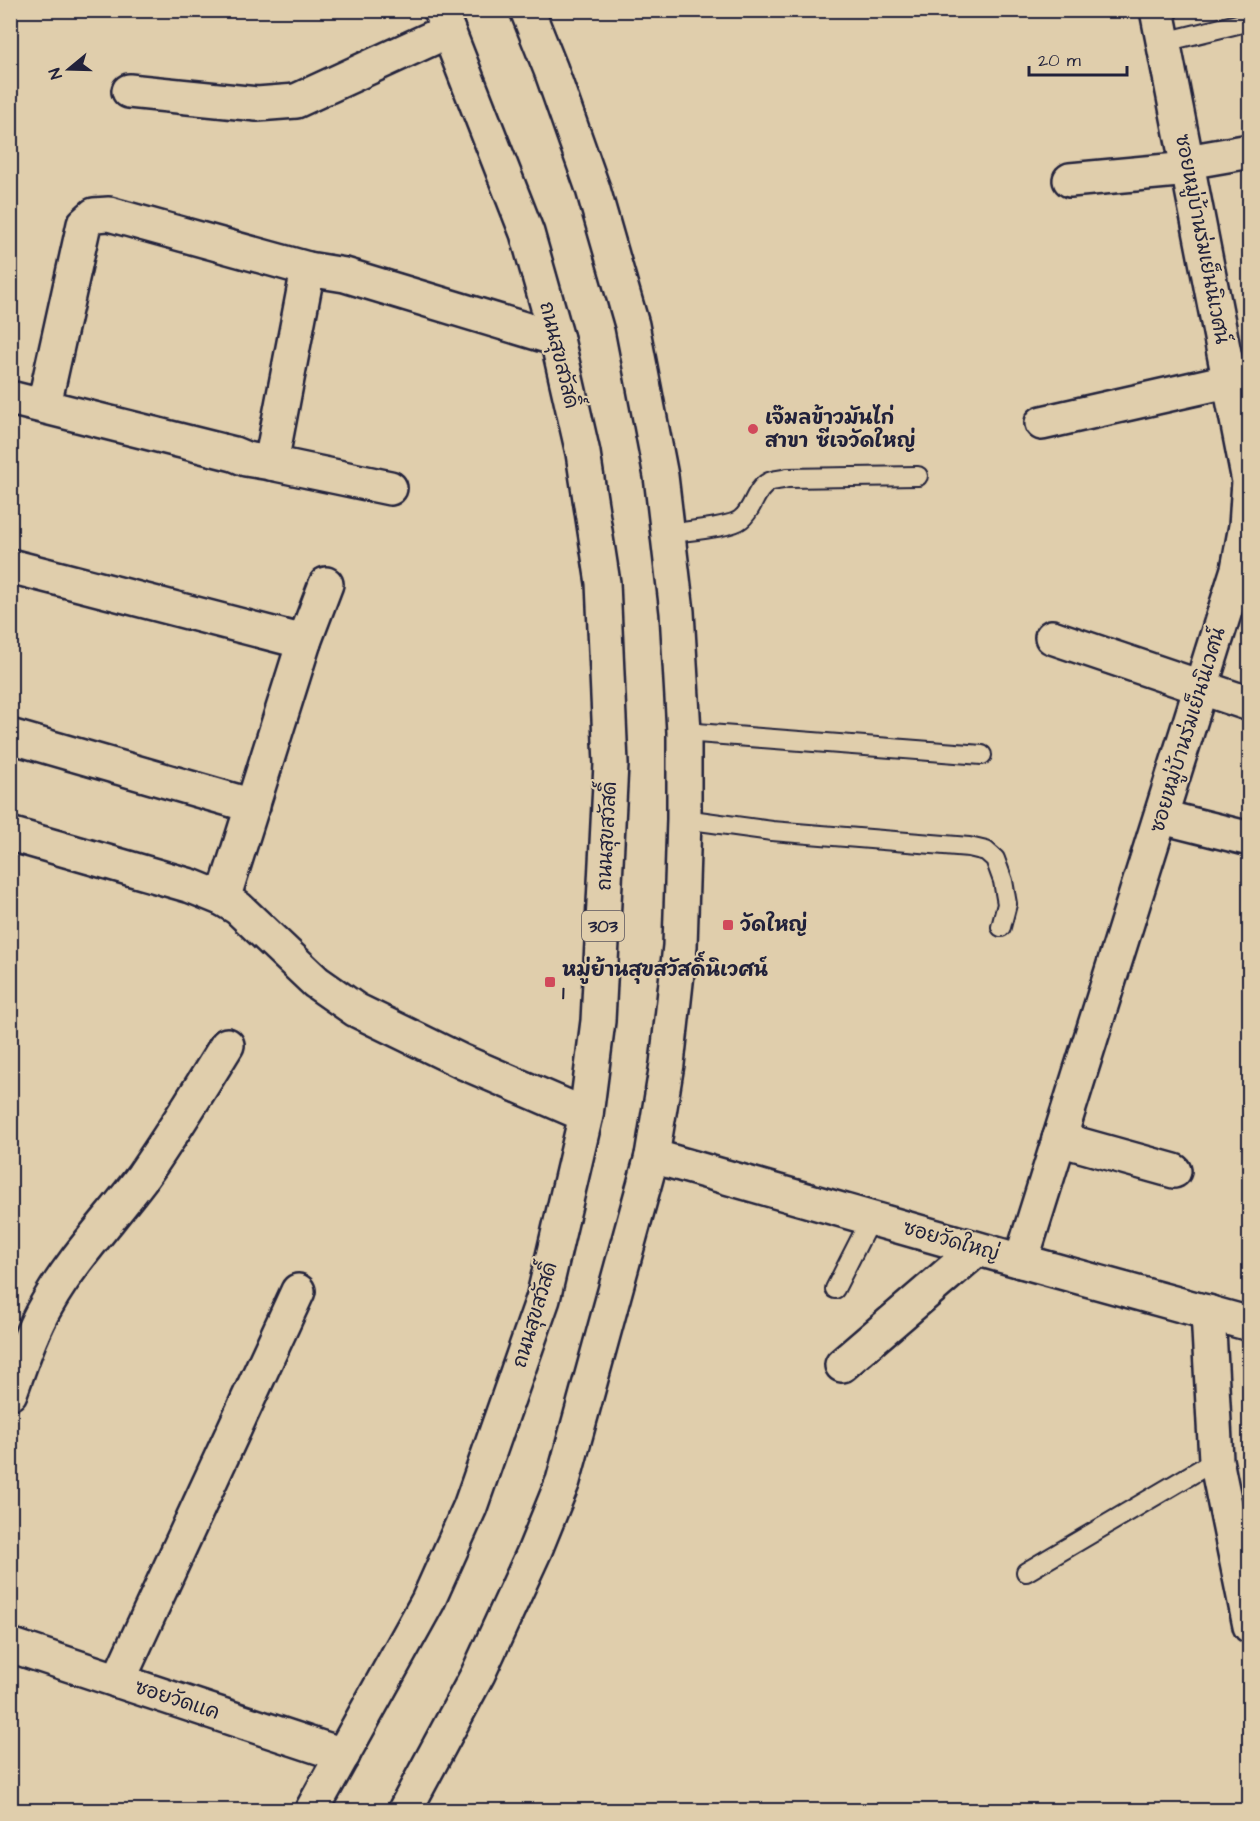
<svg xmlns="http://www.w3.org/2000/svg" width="1260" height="1821" viewBox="0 0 1260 1821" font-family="'Architects Daughter','Playpen Sans Thai',sans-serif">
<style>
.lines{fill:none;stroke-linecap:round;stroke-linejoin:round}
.service-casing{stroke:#22223b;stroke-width:22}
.minor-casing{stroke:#22223b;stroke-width:38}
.tertiary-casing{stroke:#22223b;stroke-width:38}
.primary-casing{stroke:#22223b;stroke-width:38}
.service{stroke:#e0ceac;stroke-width:18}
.minor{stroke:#e0ceac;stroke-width:33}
.tertiary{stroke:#e0ceac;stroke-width:33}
.primary{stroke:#e0ceac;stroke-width:33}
.poi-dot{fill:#d1495b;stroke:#e0ceac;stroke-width:2}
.labels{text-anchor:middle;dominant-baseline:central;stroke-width:4.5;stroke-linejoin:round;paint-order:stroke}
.shield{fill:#e0ceac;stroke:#5b565d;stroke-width:1.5}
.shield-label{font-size:18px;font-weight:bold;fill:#22223b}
.street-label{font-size:20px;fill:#22223b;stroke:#e0ceac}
.poi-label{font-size:20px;font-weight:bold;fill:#22223b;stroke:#e0ceac;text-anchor:start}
</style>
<rect width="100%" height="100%" fill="#e0ceac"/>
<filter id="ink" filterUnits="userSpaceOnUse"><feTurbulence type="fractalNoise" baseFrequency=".0167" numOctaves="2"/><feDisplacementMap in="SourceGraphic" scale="12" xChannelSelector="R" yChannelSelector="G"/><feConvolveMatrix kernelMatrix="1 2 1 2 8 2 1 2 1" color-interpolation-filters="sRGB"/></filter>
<g filter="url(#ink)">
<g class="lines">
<defs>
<g id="service">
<polyline points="1164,42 1250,21"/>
<path d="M 668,534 C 683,531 731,528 741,519 C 754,509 754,490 769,482 C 774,480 781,480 787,478 L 918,476"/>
<polyline points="684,732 982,755"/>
<polyline points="684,819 772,831 969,847 986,851 995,859 1003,881 1007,904 1001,927"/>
<polyline points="835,1289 871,1218"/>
<polyline points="1026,1572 1216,1460"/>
</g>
<g id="minor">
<polyline points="129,91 257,104 296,101 448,31"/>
<polyline points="1187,162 1250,151"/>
<polyline points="1070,180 1189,169"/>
<polyline points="10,398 234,454 246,459 271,463 308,269 345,275 557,339"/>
<polyline points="44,405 84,224 94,215 109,214 308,269"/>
<polyline points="1042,423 1250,376"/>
<polyline points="271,463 390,488"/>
<polyline points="10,566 304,642 223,899"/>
<polyline points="1052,637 1250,704"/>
<polyline points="304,642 326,584"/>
<polyline points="10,736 253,806"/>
<polyline points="1162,817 1250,839"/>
<polyline points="10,834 191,886 223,899 238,908 316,982 356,1010 463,1062 586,1115"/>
<polyline points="1059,1139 1174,1171"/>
<polyline points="1021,1261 1238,569 1246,526 1249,481 1157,10"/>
<polyline points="1208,1312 1216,1460 1250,1626"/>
<polyline points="842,1365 977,1249"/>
<path d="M 10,1393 C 21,1363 31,1331 47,1304 C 74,1257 111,1219 143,1176 C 173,1133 200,1089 227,1045"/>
<polyline points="10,1645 343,1755"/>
<polyline points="118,1681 298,1291"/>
</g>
<polyline id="tertiary" points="652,1156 1021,1261 1250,1324"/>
<g id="primary">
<polyline points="312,1810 428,1601 470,1507 543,1299 586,1115 598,1021 611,764 603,583 583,453 557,339 527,233 440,10"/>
<polyline points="405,1810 478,1674 535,1550 563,1481 652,1156 667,1064 680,946 684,819 684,732 677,612 661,476 632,325 593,189 551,70 527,10"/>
</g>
</defs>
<use href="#service" class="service-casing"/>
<use href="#minor" class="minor-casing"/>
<use href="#tertiary" class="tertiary-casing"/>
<use href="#primary" class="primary-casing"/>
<use href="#service" class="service"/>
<use href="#minor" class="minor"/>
<use href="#tertiary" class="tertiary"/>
<use href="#primary" class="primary"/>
</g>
</g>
<g class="poi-dot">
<circle cx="753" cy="429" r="6"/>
<rect x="722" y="919" width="12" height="12" rx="3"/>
<rect x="544" y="976" width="12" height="12" rx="3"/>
</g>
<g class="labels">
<rect class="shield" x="582" y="911" width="42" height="30" rx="4.5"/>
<g class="shield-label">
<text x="603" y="926">303</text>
</g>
<g class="street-label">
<text transform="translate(1202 239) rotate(79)">ซอยหมู่บ้านร่มเย็นนิเวศน์</text>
<text transform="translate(559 355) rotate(76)">ถนนสุขสวัสดิ์</text>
<text transform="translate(1188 730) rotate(-73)">ซอยหมู่บ้านร่มเย็นนิเวศน์</text>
<text transform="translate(607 836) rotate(-87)">ถนนสุขสวัสดิ์</text>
<text transform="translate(951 1241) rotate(16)">ซอยวัดใหญ่</text>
<text transform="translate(535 1315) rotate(-73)">ถนนสุขสวัสดิ์</text>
<text transform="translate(177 1700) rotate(18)">ซอยวัดแค</text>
</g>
<g class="poi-label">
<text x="765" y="418">เจ๊มลข้าวมันไก่<tspan x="765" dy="23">สาขา ซีเจวัดใหญ่</tspan></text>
<text x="740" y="925">วัดใหญ่</text>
<text x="562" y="970">หมู่ย้านสุขสวัสดิ์นิเวศน์<tspan x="562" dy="23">1</tspan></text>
</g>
</g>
<rect width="1260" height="1821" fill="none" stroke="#e0ceac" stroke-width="36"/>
<rect x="18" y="18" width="1224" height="1785" fill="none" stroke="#22223b" stroke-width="2" filter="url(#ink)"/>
<g transform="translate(69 69) rotate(251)" stroke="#e0ceac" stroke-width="4.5" paint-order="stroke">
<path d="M0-4.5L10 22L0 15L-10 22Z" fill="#22223b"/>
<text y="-9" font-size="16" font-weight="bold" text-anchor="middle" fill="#22223b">N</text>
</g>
<path d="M1029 66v9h98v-9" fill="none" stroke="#22223b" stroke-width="3"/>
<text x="1038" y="66" font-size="18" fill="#22223b" stroke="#e0ceac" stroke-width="4.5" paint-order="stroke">20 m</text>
</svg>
